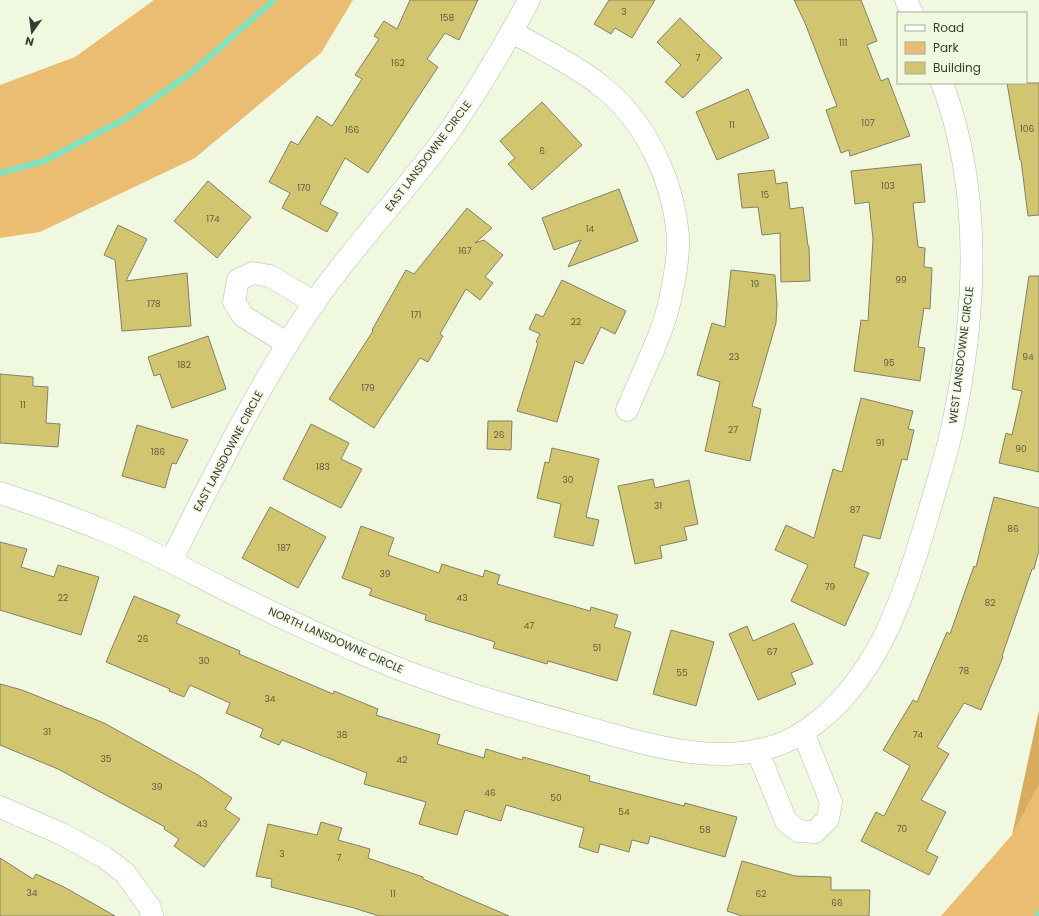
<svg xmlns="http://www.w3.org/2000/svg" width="1039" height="916" viewBox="0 0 1039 916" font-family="Poppins,sans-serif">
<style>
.green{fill:#eabd73}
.forest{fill:#d8ab5f}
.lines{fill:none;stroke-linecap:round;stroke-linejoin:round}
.stream{stroke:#7fe3c0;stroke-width:6}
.building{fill:#d2c570;stroke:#838069}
.minor-casing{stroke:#b6bea6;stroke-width:23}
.minor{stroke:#fff;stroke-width:22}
.labels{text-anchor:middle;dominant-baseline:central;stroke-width:3;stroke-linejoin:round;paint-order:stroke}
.number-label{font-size:9px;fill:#5e5e42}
.street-label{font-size:11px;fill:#383c32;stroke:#f0f9e0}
</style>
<rect width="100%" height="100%" fill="#f0f9e0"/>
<g class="green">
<polygon points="154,0 353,0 321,53 195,158 40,232 0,238 0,85 75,57"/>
<polygon points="1039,785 1039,916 941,916 1012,835"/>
</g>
<polygon class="forest" points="1039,710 1039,785 1012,835"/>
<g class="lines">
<g class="stream">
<polyline points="0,173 44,161 125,119 191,73 274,0"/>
<polyline points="1038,916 1039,913"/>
</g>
</g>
<g class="building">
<polygon points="410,0 478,0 459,40 445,33 427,59 438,67 368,173 345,158 320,204 338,213 327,232 282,208 290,193 269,182 291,141 298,145 317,116 332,126 362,79 355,75 379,39 374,36 384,21 397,29"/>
<polygon points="609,0 655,0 632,38 615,28 611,34 594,24"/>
<polygon points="794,0 861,0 877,41 867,45 881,81 888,78 910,136 850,156 849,150 841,153 826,110 837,106 805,23"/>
<polygon points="680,18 722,58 683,98 665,82 681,65 657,42"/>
<polygon points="1007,83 1039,83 1039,215 1028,216 1021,160 1020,160"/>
<polygon points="748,89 769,138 717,160 696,112"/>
<polygon points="542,102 582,145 532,190 508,164 515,158 500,141"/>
<polygon points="921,164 925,202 913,203 918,247 925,248 924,267 932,268 930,309 924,308 918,347 925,348 920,381 854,371 861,320 868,321 873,239 869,202 855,204 851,171"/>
<polygon points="774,170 776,184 787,182 790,209 803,207 808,246 809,246 810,281 781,282 780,233 762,235 758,207 742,208 738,174"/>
<polygon points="208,181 251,217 217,258 174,221"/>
<polygon points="619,189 638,241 568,267 581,240 554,250 542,218"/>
<polygon points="467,208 492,228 475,243 484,240 503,255 485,277 493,283 480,300 466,289 440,334 443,336 428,362 420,358 374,428 329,399 373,331 372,330 406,270 414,274"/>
<polygon points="118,225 147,239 126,281 187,273 191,326 122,331 115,260 104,255"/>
<polygon points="731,270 775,275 777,305 776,323 752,406 761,409 750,461 705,451 720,382 697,375 712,323 725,327"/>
<polygon points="1029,276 1039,276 1039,472 999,463 1006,433 1012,435 1022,391 1012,389"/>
<polygon points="562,280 626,311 615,334 601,327 583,364 575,361 557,422 517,411 538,343 536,342 540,334 529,329 536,314 543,317"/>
<polygon points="208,336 226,389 172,408 160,374 154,376 148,357"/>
<polygon points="0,374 33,377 33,386 48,387 46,423 60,424 58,447 0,443"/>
<polygon points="861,398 913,411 908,429 914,430 907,460 902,459 880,539 863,535 854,567 869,573 845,626 791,601 808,565 775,550 786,525 814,538 833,469 842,472"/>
<polygon points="488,421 512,421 511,450 487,449"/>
<polygon points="311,424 349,443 341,459 362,469 341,508 283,479"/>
<polygon points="137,425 188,440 176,464 172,463 165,488 122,476"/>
<polygon points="552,448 599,459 586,517 599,520 593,546 554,537 561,504 537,498 545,462 549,463"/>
<polygon points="653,479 655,488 689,480 698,524 684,527 687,540 660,546 662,558 635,564 618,486"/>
<polygon points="994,497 1039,508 1039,550 1034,569 1032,569 1002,656 1003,657 981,710 964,703 937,747 949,754 921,800 946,812 926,851 938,857 929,875 861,841 876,812 884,816 910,766 883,750 913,700 917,702 947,632 950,634 974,566 976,567"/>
<polygon points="270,507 326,537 298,588 242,558"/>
<polygon points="361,526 394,538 388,555 439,573 442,564 483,577 485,570 500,575 497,584 590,611 591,607 618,615 614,627 631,632 617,681 548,661 547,664 493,648 495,642 425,620 426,615 369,595 372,589 342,578"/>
<polygon points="0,542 27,549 21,567 54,577 58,565 99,577 81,635 0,610"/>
<polygon points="134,596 180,615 176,623 240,651 239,654 333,694 334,691 378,709 376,715 440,735 437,744 484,758 486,749 522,760 523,757 590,776 589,781 684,806 685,803 737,817 725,857 650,836 648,844 632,840 629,852 600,844 598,853 579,847 584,828 506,805 501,821 465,810 457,835 419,824 426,802 364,784 367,773 282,740 279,745 260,737 263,729 226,713 230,703 190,685 184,697 169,691 170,689 106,662"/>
<polygon points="794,623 813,664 791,673 796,684 758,700 729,634 747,626 753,641"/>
<polygon points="671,630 714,642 696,706 653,694"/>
<polygon points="0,684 22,690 104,723 198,775 232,798 225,809 240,819 204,867 174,846 179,839 164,829 165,827 58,769 0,745"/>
<polygon points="321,822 342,828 338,840 370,849 368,858 423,877 423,879 509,916 379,916 354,908 271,887 272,879 256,876 268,824 317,835"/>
<polygon points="0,858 33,879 36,874 64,887 115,916 0,916"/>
<polygon points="742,861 795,876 831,877 831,890 870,890 869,916 742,916 727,911"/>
</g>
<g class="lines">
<defs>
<g id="minor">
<polyline points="906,0 912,13"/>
<path d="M 512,32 C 542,49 573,64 600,85 C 646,121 673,179 678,237 C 679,257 674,281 670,300 C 662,337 641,375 627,410"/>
<polyline points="288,344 243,316 234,302 238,280 253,273 270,276 315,303"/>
<path d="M 0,493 C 37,505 74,518 110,533 C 148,549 185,569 222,588 C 268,611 316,634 363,654 C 434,685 511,707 585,727 C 653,746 740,775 805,731 C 877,683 903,598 927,519 C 935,490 945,460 952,429 C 976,317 983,192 942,83"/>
<path d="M 171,561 C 215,473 259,384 314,303 C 355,244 406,191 449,132 C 478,90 505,45 529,0"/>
<polyline points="757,750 786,821 798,831 815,832 828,819 831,802 803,732"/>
<polyline points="0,807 62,834 104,857 125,873 150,908 152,916"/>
</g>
</defs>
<use href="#minor" class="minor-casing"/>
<use href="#minor" class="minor"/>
</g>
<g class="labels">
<g class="number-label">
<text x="624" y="12">3</text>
<text x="447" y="18">158</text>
<text x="843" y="43">111</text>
<text x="698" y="58">7</text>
<text x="398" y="63">162</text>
<text x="868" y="123">107</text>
<text x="732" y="125">11</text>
<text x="1027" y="129">106</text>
<text x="352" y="130">166</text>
<text x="542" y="151">6</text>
<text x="888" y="186">103</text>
<text x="304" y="188">170</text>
<text x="765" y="195">15</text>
<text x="213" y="219">174</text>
<text x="590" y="229">14</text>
<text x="465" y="251">167</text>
<text x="901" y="280">99</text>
<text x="755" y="284">19</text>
<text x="154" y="304">178</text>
<text x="416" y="315">171</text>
<text x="576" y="322">22</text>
<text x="734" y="357">23</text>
<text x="1028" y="357">94</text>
<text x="889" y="363">95</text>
<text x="184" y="365">182</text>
<text x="368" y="388">179</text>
<text x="23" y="405">11</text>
<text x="733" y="430">27</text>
<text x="499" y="435">26</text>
<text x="880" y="443">91</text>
<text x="1021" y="449">90</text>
<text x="158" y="452">186</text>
<text x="323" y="467">183</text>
<text x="568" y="480">30</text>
<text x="658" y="506">31</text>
<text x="855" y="510">87</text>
<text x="1013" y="529">86</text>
<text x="284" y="548">187</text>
<text x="385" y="574">39</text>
<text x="830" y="587">79</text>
<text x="63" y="598">22</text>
<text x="462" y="598">43</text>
<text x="990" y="603">82</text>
<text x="529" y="626">47</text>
<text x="143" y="639">26</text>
<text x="597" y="648">51</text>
<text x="772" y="652">67</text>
<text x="204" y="661">30</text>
<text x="964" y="671">78</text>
<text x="682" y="673">55</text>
<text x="270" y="699">34</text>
<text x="47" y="732">31</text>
<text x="342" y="735">38</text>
<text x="918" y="735">74</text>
<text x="106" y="759">35</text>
<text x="402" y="760">42</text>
<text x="157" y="787">39</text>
<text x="490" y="793">46</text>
<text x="556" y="798">50</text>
<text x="624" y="812">54</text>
<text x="202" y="824">43</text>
<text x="902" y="829">70</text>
<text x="705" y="830">58</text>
<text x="282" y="854">3</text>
<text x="339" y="858">7</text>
<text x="32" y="893">34</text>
<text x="393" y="894">11</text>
<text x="761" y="894">62</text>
<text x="837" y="903">66</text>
</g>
<g class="street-label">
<text transform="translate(428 156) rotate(-53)">EAST LANSDOWNE CIRCLE</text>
<text transform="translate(961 355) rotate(-83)">WEST LANSDOWNE CIRCLE</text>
<text transform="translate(228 451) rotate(-62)">EAST LANSDOWNE CIRCLE</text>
<text transform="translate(336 640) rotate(24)">NORTH LANSDOWNE CIRCLE</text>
</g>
</g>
<rect x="897" y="12" width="130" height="72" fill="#f0f9e0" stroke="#a6ad9a"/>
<rect x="905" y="25" width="20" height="6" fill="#ffffff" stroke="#a6ad9a"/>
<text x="933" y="32" font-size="12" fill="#383c32">Road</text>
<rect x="905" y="42" width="20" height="12" fill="#eabd73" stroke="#a6ad9a"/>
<text x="933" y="52" font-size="12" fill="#383c32">Park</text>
<rect x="905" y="62" width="20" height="12" fill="#d2c570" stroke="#a6ad9a"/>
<text x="933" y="72" font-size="12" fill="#383c32">Building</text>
<g transform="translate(32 32) rotate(194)" stroke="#f0f9e0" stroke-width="3" paint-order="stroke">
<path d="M0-3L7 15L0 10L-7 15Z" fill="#383c32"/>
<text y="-6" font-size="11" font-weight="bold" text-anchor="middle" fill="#383c32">N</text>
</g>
</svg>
